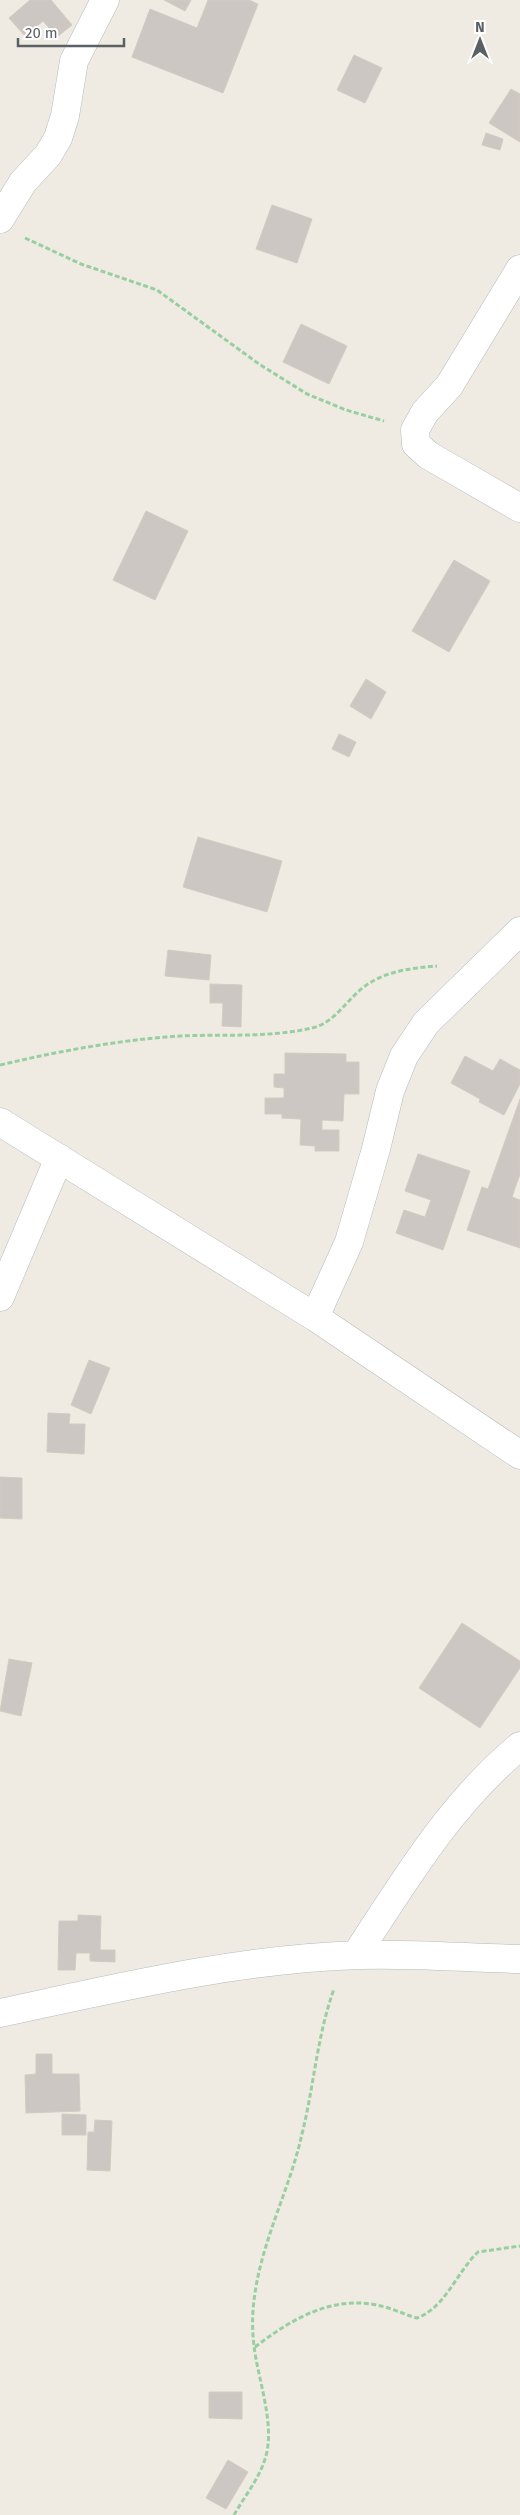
<svg xmlns="http://www.w3.org/2000/svg" width="520" height="2515" font-family="'Fira Sans',sans-serif">
<style>
.building{fill:#ccc7c2;stroke:#d4cbc0}
.lines{fill:none;stroke-linecap:round;stroke-linejoin:round}
.minor-casing{stroke:#b5babe;stroke-width:29}
.path{stroke:#98cfa0;stroke-width:3;stroke-dasharray:5 2.5;stroke-linecap:butt}
.minor{stroke:#fff;stroke-width:28}
</style>
<rect width="100%" height="100%" fill="#efebe3"/>
<path class="building" d="M 30,0 L 51,0 L 72,25 L 57,37 L 43,21 L 25,36 L 9,18 Z
M 164,0 L 191,0 L 185,11 Z
M 208,0 L 249,0 L 258,4 L 223,93 L 132,57 L 150,9 L 197,28 Z
M 354,55 L 382,68 L 365,103 L 337,90 Z
M 511,89 L 520,94 L 520,142 L 489,123 Z
M 486,133 L 503,139 L 500,150 L 482,145 Z
M 272,205 L 312,219 L 297,263 L 256,249 Z
M 301,324 L 347,346 L 329,384 L 283,362 Z
M 146,511 L 188,531 L 155,600 L 113,580 Z
M 454,560 L 490,581 L 449,652 L 412,631 Z
M 366,679 L 386,692 L 371,719 L 350,706 Z
M 339,734 L 356,742 L 349,757 L 332,749 Z
M 198,837 L 282,861 L 267,912 L 183,887 Z
M 168,950 L 211,955 L 209,980 L 165,976 Z
M 210,984 L 242,985 L 241,1027 L 222,1026 L 223,1003 L 210,1003 Z
M 285,1053 L 346,1054 L 346,1062 L 359,1062 L 359,1094 L 344,1094 L 343,1121 L 322,1120 L 322,1130 L 339,1130 L 339,1151 L 315,1151 L 315,1146 L 300,1145 L 301,1119 L 282,1118 L 282,1114 L 265,1114 L 265,1098 L 284,1098 L 284,1088 L 274,1087 L 274,1074 L 285,1074 Z
M 465,1056 L 493,1071 L 500,1059 L 520,1070 L 520,1084 L 504,1115 L 479,1102 L 480,1099 L 451,1083 Z
M 520,1099 L 520,1174 L 512,1197 L 520,1200 L 520,1248 L 467,1230 L 482,1187 L 488,1189 Z
M 418,1154 L 470,1171 L 443,1250 L 396,1233 L 404,1210 L 425,1217 L 431,1200 L 405,1191 Z
M 89,1360 L 110,1368 L 91,1414 L 71,1405 Z
M 48,1413 L 70,1414 L 69,1424 L 85,1424 L 84,1454 L 47,1452 Z
M 0,1477 L 22,1478 L 22,1519 L 0,1518 Z
M 462,1623 L 520,1661 L 520,1668 L 480,1728 L 419,1688 Z
M 9,1659 L 32,1663 L 21,1716 L 0,1711 Z
M 78,1915 L 101,1916 L 100,1950 L 115,1950 L 115,1962 L 90,1961 L 90,1953 L 76,1953 L 75,1970 L 58,1970 L 59,1921 L 78,1921 Z
M 36,2054 L 52,2054 L 52,2074 L 79,2074 L 80,2111 L 26,2113 L 25,2075 L 36,2074 Z
M 62,2114 L 86,2115 L 86,2135 L 62,2135 Z
M 95,2120 L 112,2121 L 110,2171 L 87,2170 L 88,2132 L 94,2132 Z
M 209,2392 L 242,2392 L 242,2419 L 209,2418 Z
M 228,2460 L 248,2472 L 226,2509 L 206,2498 Z"/>
<g class="lines">
<defs>
<path id="minor" d="M 0,219 L 23,182 L 48,155 L 58,138 L 65,116 L 74,61 L 105,0
M 520,269 L 449,386 L 425,412 L 415,430 L 416,444 L 428,455 L 520,508
M 0,1122 L 315,1317 L 520,1455
M 0,1297 L 59,1158
M 315,1317 L 349,1242 L 376,1149 L 390,1091 L 404,1056 L 426,1023 L 520,931
M 356,1955 C 405,1880 450,1804 520,1746
M 0,2013 C 117,1988 237,1959 358,1955 C 412,1953 466,1958 520,1959"/>
</defs>
<use href="#minor" class="minor-casing"/>
<path class="path" d="M 25,238 L 81,264 L 157,290 L 259,364 L 307,394 L 346,410 L 384,421
M 0,1065 C 60,1051 118,1040 180,1036 C 223,1034 269,1038 312,1028 C 335,1023 347,999 365,986 C 386,971 412,968 437,966
M 255,2347 C 293,2318 335,2293 385,2307 C 396,2310 406,2315 417,2318 C 446,2307 456,2273 478,2252 L 520,2246
M 234,2515 C 244,2497 259,2479 265,2459 C 276,2426 258,2380 254,2346 C 252,2329 252,2311 255,2293 C 263,2238 290,2188 302,2134 C 314,2086 317,2036 334,1989"/>
<use href="#minor" class="minor"/>
</g>
<g transform="translate(480 40)" stroke="#ffffff" stroke-width="4" paint-order="stroke">
<path d="M0-4L9 19L0 12L-9 19Z" fill="#5b6065"/>
<text y="-8" font-size="14" font-weight="bold" text-anchor="middle" fill="#5b6065">N</text>
</g>
<path d="M18 38v8h106v-8" fill="none" stroke="#5b6065" stroke-width="2.5"/>
<text x="25" y="38" font-size="15" fill="#5b6065" stroke="#ffffff" stroke-width="4" paint-order="stroke">20 m</text>
</svg>
